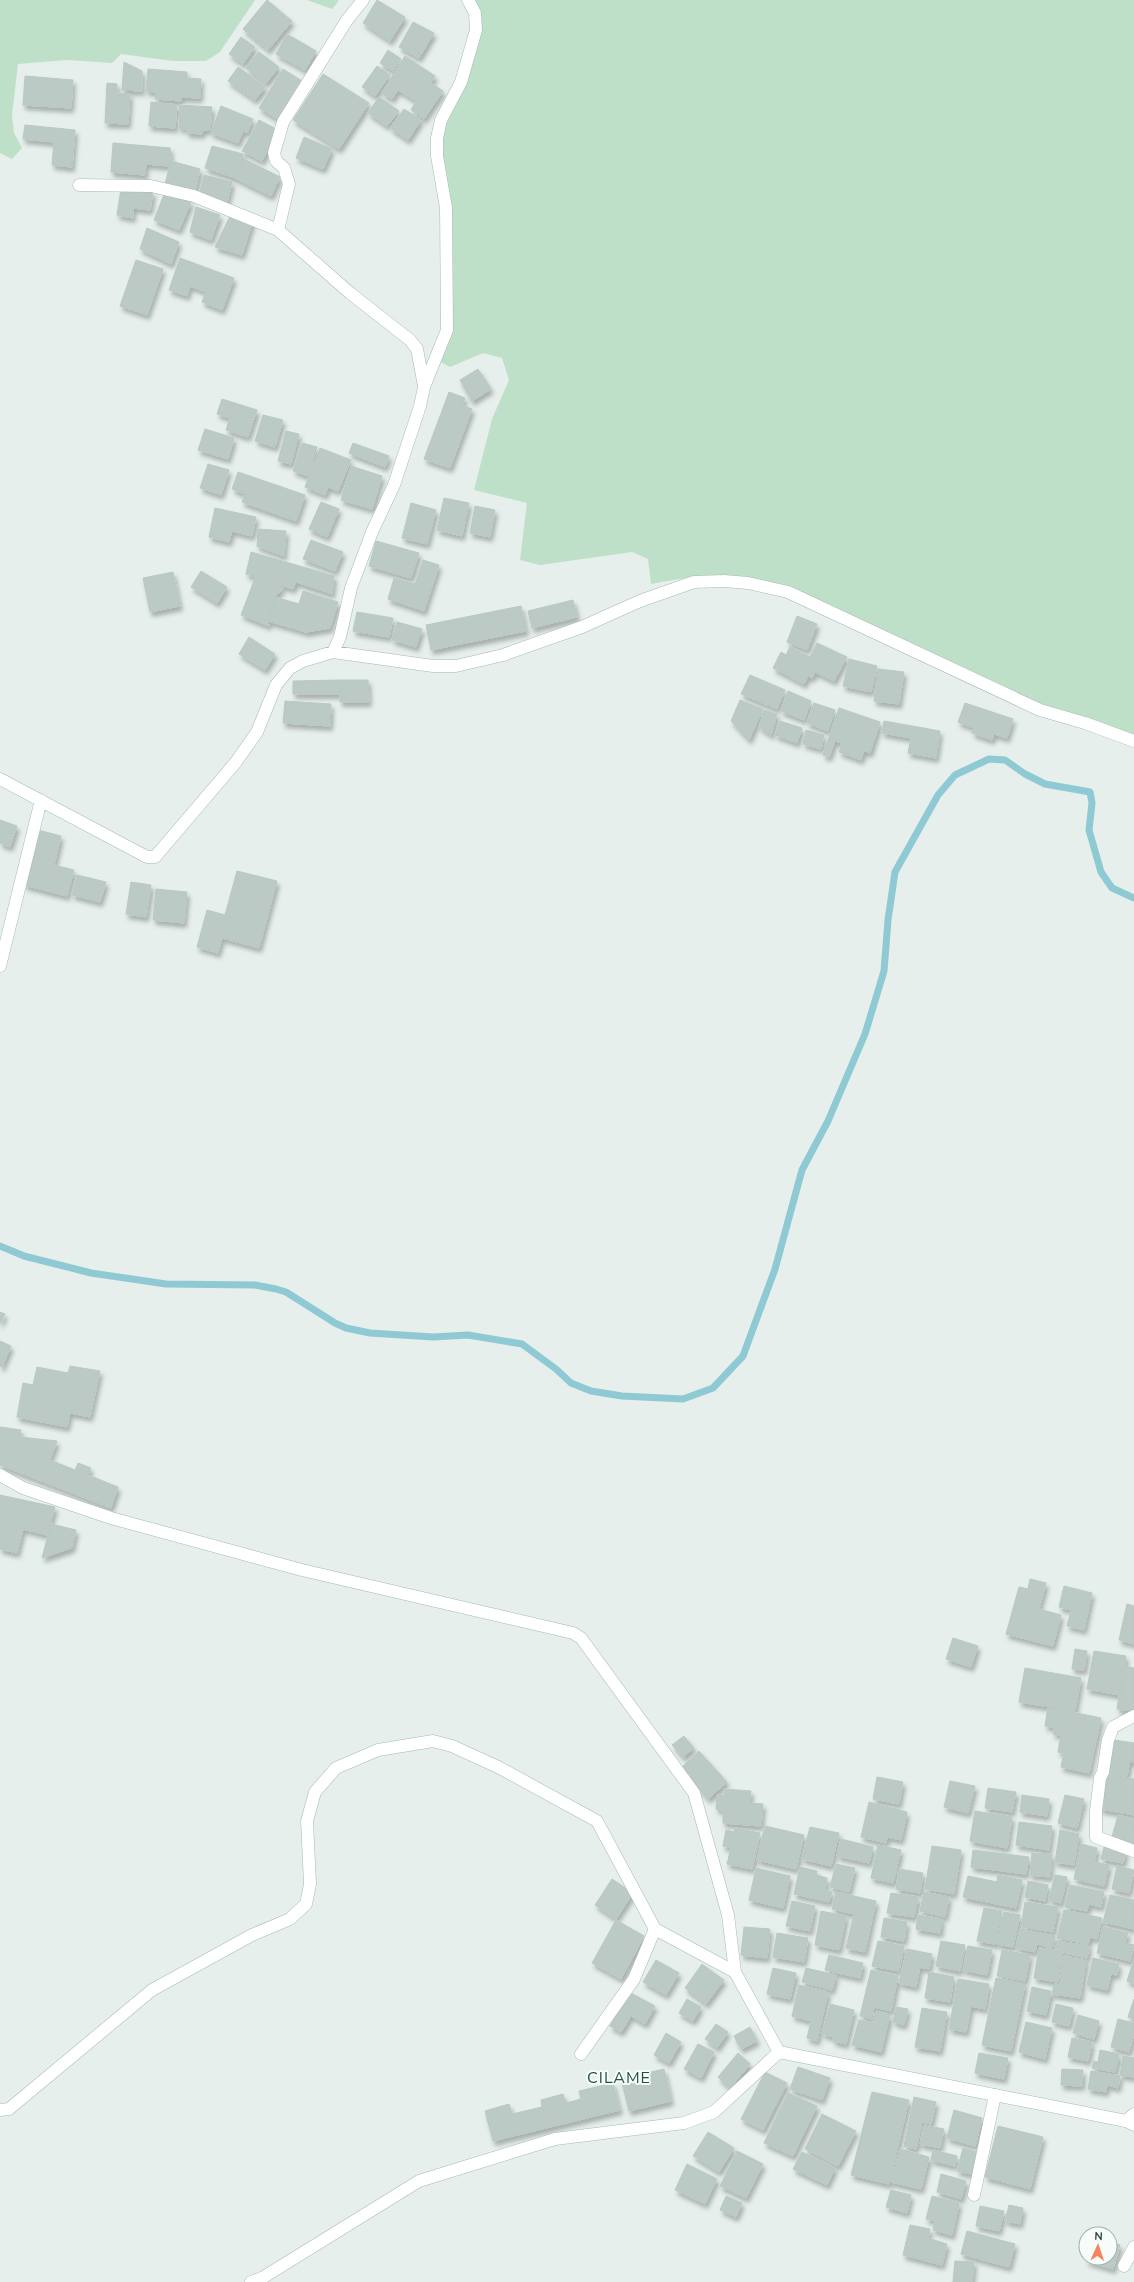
<svg xmlns="http://www.w3.org/2000/svg" width="1134" height="2282" font-family="'Nunito Sans',sans-serif">
<style>
.green{fill:#bfe0c8}
.lines{fill:none;stroke-linecap:round;stroke-linejoin:round}
.stream{stroke:#8ec9d4;stroke-width:7}
.building{fill:#bbcac4;stroke:#b8c9c2;filter:url(#shadow)}
.street-casing{stroke:#a8b8b2;stroke-width:13}
.secondary-casing{stroke:#a4bbb3;stroke-width:13}
.street{stroke:#fff;stroke-width:12}
.secondary{stroke:#fff;stroke-width:12}
.labels{text-anchor:middle;stroke-width:4;stroke-linejoin:round;paint-order:stroke}
.quarter-label{font-size:16px;letter-spacing:1px;fill:#1f5548;stroke:#f7fbf9}
</style>
<defs>
<filter id="shadow"><feDropShadow dx="2.5" dy="4.5" stdDeviation="2" flood-color="#0004"/></filter>
</defs>
<rect width="100%" height="100%" fill="#e6efeb"/>
<path class="green" d="M 0,0 L 255,0 L 220,52 L 206,61 L 173,61 L 121,54 L 112,63 L 67,60 L 18,64 L 12,115 L 14,133 L 22,148 L 12,159 L 0,153 Z
M 307,0 L 338,0 L 338,2 L 332,9 Z
M 473,0 L 1134,0 L 1134,736 L 1042,704 L 790,587 C 776,583 761,579 747,577 C 714,573 683,578 651,584 L 648,559 L 632,552 L 540,565 L 520,560 L 527,503 L 474,490 L 492,419 L 509,380 L 502,358 L 483,353 L 450,367 L 439,361 L 452,331 L 441,139 L 445,121 L 465,84 Z"/>
<g class="lines">
<path class="stream" d="M 0,1246 L 24,1256 L 91,1273 L 166,1284 L 255,1285 L 276,1289 L 286,1292 L 335,1323 L 346,1328 L 370,1333 L 433,1337 L 468,1335 L 522,1344 L 556,1369 L 571,1383 L 591,1391 L 622,1396 L 683,1399 L 713,1388 L 743,1356 L 775,1269 L 802,1170 L 828,1121 L 865,1034 L 884,971 L 888,920 L 895,872 L 938,795 L 955,775 L 989,759 L 1005,760 L 1025,774 L 1045,784 L 1090,792 L 1092,803 L 1089,830 L 1101,872 L 1112,888 L 1134,898"/>
</g>
<path class="building" d="M 267,0 L 292,21 L 268,50 L 243,29 Z
M 377,0 L 405,17 L 390,41 L 363,23 Z
M 413,22 L 434,33 L 419,58 L 399,47 Z
M 287,34 L 316,51 L 305,70 L 276,54 Z
M 241,37 L 255,47 L 243,64 L 229,54 Z
M 388,50 L 401,59 L 393,71 L 380,63 Z
M 259,52 L 279,67 L 266,83 L 246,68 Z
M 405,56 L 435,76 L 431,83 L 443,91 L 424,119 L 411,110 L 416,101 L 398,90 L 392,99 L 382,93 Z
M 124,62 L 142,71 L 142,91 L 122,90 Z
M 377,66 L 390,75 L 375,96 L 362,87 Z
M 238,67 L 265,87 L 255,100 L 228,81 Z
M 148,69 L 187,72 L 187,78 L 201,79 L 200,98 L 181,97 L 181,101 L 155,99 L 156,92 L 146,91 Z
M 283,69 L 302,81 L 279,120 L 259,108 Z
M 323,74 L 369,103 L 339,149 L 293,120 Z
M 25,76 L 73,80 L 71,108 L 23,105 Z
M 107,83 L 117,84 L 117,93 L 130,94 L 128,124 L 105,123 Z
M 379,97 L 399,111 L 387,126 L 368,113 Z
M 151,102 L 177,105 L 175,128 L 149,126 Z
M 180,105 L 212,107 L 210,130 L 203,130 L 202,134 L 187,133 L 187,129 L 179,128 Z
M 221,106 L 253,119 L 247,133 L 243,131 L 238,143 L 211,133 Z
M 404,109 L 421,120 L 408,140 L 390,128 Z
M 259,120 L 278,130 L 262,161 L 242,151 Z
M 25,125 L 75,130 L 72,167 L 52,165 L 54,142 L 23,139 Z
M 304,137 L 332,149 L 323,169 L 296,158 Z
M 113,143 L 170,148 L 171,161 L 169,166 L 146,164 L 145,175 L 111,172 Z
M 212,146 L 243,154 L 235,178 L 205,168 Z
M 244,159 L 280,177 L 271,196 L 235,178 Z
M 171,161 L 200,169 L 194,196 L 164,188 Z
M 204,175 L 232,182 L 227,203 L 199,195 Z
M 121,189 L 153,192 L 150,210 L 133,208 L 133,218 L 117,215 Z
M 165,192 L 191,202 L 179,230 L 154,220 Z
M 196,207 L 220,215 L 211,240 L 190,232 Z
M 232,212 L 253,220 L 242,255 L 215,247 Z
M 147,228 L 179,242 L 171,264 L 140,249 Z
M 180,258 L 234,278 L 222,310 L 202,302 L 206,292 L 190,286 L 187,296 L 169,290 Z
M 136,260 L 163,269 L 147,315 L 120,306 Z
M 478,369 L 491,389 L 472,401 L 460,380 Z
M 449,392 L 465,398 L 462,405 L 472,409 L 450,468 L 424,459 Z
M 222,399 L 257,410 L 248,437 L 226,430 L 230,418 L 217,414 Z
M 263,415 L 283,420 L 275,447 L 255,441 Z
M 205,429 L 234,438 L 228,459 L 198,450 Z
M 286,431 L 299,434 L 291,464 L 278,461 Z
M 302,443 L 317,447 L 308,476 L 293,471 Z
M 353,443 L 389,456 L 385,467 L 349,453 Z
M 320,448 L 351,460 L 338,491 L 328,487 L 325,495 L 305,487 Z
M 208,464 L 229,470 L 221,495 L 200,488 Z
M 351,466 L 382,476 L 372,509 L 341,500 Z
M 238,472 L 305,495 L 296,521 L 242,502 L 245,494 L 232,489 Z
M 444,498 L 469,503 L 462,536 L 437,530 Z
M 321,502 L 339,509 L 327,537 L 309,529 Z
M 411,503 L 436,510 L 427,544 L 402,538 Z
M 475,506 L 495,510 L 490,537 L 470,533 Z
M 215,508 L 256,517 L 252,536 L 232,531 L 229,542 L 209,537 Z
M 258,529 L 286,531 L 284,556 L 257,546 Z
M 311,540 L 343,552 L 335,571 L 303,559 Z
M 376,541 L 419,553 L 411,578 L 369,566 Z
M 251,552 L 334,576 L 332,594 L 296,582 L 293,589 L 246,574 Z
M 423,560 L 439,565 L 424,611 L 388,599 L 394,578 L 415,584 Z
M 201,571 L 227,587 L 217,603 L 191,587 Z
M 173,572 L 180,606 L 150,612 L 143,578 Z
M 255,578 L 283,588 L 275,597 L 268,621 L 269,626 L 241,615 Z
M 303,591 L 338,602 L 330,628 L 306,632 L 268,621 L 275,597 L 299,604 Z
M 573,600 L 577,617 L 532,628 L 528,611 Z
M 521,606 L 526,631 L 431,650 L 426,625 Z
M 357,612 L 393,618 L 389,637 L 353,631 Z
M 797,616 L 817,624 L 807,650 L 787,642 Z
M 397,622 L 422,629 L 416,647 L 392,640 Z
M 249,637 L 275,654 L 265,670 L 239,654 Z
M 817,643 L 847,657 L 834,681 L 815,672 L 812,678 L 808,676 L 804,684 L 773,668 L 781,652 L 786,655 L 790,647 L 810,657 Z
M 849,659 L 877,666 L 871,692 L 843,686 Z
M 878,669 L 904,672 L 899,704 L 874,701 Z
M 750,675 L 785,690 L 777,709 L 741,694 Z
M 340,680 L 368,680 L 369,702 L 340,702 Z
M 340,680 L 340,694 L 293,694 L 293,681 Z
M 788,691 L 811,701 L 804,720 L 781,711 Z
M 740,700 L 763,709 L 749,740 L 731,721 Z
M 285,701 L 331,704 L 330,726 L 283,723 Z
M 814,703 L 835,710 L 828,731 L 807,723 Z
M 965,703 L 1013,719 L 1007,738 L 994,734 L 992,740 L 972,733 L 974,728 L 958,722 Z
M 839,708 L 880,722 L 870,753 L 864,751 L 861,760 L 839,752 L 842,743 L 835,741 L 829,757 L 823,755 Z
M 764,710 L 777,714 L 771,735 L 759,727 Z
M 780,721 L 802,728 L 797,743 L 775,735 Z
M 884,721 L 940,731 L 936,758 L 908,753 L 911,738 L 882,733 Z
M 806,730 L 824,735 L 821,749 L 803,744 Z
M 0,820 L 17,826 L 10,847 L 0,843 Z
M 38,830 L 61,836 L 54,865 L 74,870 L 67,896 L 24,885 Z
M 237,871 L 277,881 L 259,948 L 222,938 L 218,953 L 197,947 L 207,910 L 225,915 Z
M 77,875 L 106,882 L 100,902 L 72,895 Z
M 131,882 L 151,885 L 146,917 L 126,914 Z
M 156,889 L 187,892 L 184,923 L 153,920 Z
M 0,1312 L 5,1314 L 0,1324 Z
M 0,1341 L 11,1346 L 2,1367 L 0,1366 Z
M 70,1366 L 100,1371 L 90,1417 L 70,1413 L 67,1427 L 17,1417 L 23,1383 L 33,1385 L 37,1367 L 68,1373 Z
M 0,1427 L 21,1430 L 20,1437 L 57,1441 L 50,1460 L 75,1470 L 78,1463 L 91,1468 L 88,1475 L 118,1487 L 111,1508 L 0,1465 Z
M 0,1495 L 55,1507 L 47,1535 L 23,1529 L 17,1553 L 0,1549 Z
M 51,1524 L 76,1530 L 72,1548 L 42,1558 Z
M 1030,1579 L 1046,1583 L 1039,1609 L 1061,1615 L 1053,1646 L 1006,1634 L 1019,1587 L 1028,1589 Z
M 1064,1586 L 1092,1593 L 1084,1630 L 1067,1626 L 1071,1610 L 1059,1607 Z
M 1127,1604 L 1134,1606 L 1134,1644 L 1119,1640 Z
M 953,1638 L 978,1646 L 971,1667 L 946,1659 Z
M 1075,1649 L 1087,1651 L 1084,1670 L 1072,1669 Z
M 1094,1651 L 1126,1656 L 1120,1695 L 1087,1689 Z
M 1124,1666 L 1134,1668 L 1134,1711 L 1117,1709 Z
M 1025,1668 L 1081,1678 L 1075,1711 L 1019,1702 Z
M 1048,1707 L 1101,1718 L 1089,1773 L 1061,1767 L 1064,1753 L 1058,1752 L 1061,1735 L 1053,1734 L 1054,1727 L 1045,1726 Z
M 684,1736 L 694,1748 L 683,1757 L 672,1745 Z
M 1114,1740 L 1134,1743 L 1134,1762 L 1130,1761 L 1127,1776 L 1109,1773 Z
M 699,1751 L 727,1782 L 708,1799 L 681,1768 Z
M 1106,1774 L 1134,1779 L 1134,1815 L 1100,1809 Z
M 877,1777 L 903,1782 L 899,1804 L 873,1799 Z
M 950,1781 L 975,1786 L 968,1813 L 944,1807 Z
M 988,1788 L 1016,1792 L 1012,1812 L 985,1808 Z
M 724,1789 L 751,1791 L 750,1803 L 763,1804 L 761,1826 L 723,1823 L 723,1810 L 716,1809 L 717,1795 L 724,1796 Z
M 1022,1795 L 1049,1799 L 1047,1816 L 1020,1812 Z
M 1065,1795 L 1084,1799 L 1077,1828 L 1058,1823 Z
M 869,1802 L 907,1812 L 901,1840 L 887,1837 L 886,1843 L 861,1837 Z
M 975,1811 L 1012,1817 L 1007,1848 L 970,1841 Z
M 1118,1815 L 1134,1819 L 1133,1843 L 1112,1837 Z
M 1019,1822 L 1052,1826 L 1049,1850 L 1016,1845 Z
M 765,1826 L 804,1835 L 796,1869 L 757,1860 Z
M 810,1827 L 839,1833 L 831,1866 L 802,1859 Z
M 735,1828 L 760,1833 L 752,1869 L 727,1864 L 731,1848 L 723,1846 L 726,1830 L 734,1832 Z
M 1060,1830 L 1079,1834 L 1074,1865 L 1055,1862 Z
M 841,1839 L 873,1847 L 869,1863 L 837,1856 Z
M 1081,1844 L 1097,1848 L 1094,1862 L 1109,1865 L 1104,1886 L 1074,1879 Z
M 878,1845 L 901,1850 L 893,1883 L 871,1878 Z
M 932,1846 L 961,1850 L 954,1894 L 925,1889 Z
M 1104,1847 L 1126,1851 L 1123,1863 L 1101,1859 Z
M 973,1850 L 1029,1857 L 1026,1874 L 971,1867 Z
M 1032,1853 L 1052,1854 L 1050,1877 L 1030,1875 Z
M 836,1864 L 855,1868 L 849,1892 L 830,1887 Z
M 1117,1866 L 1134,1870 L 1129,1893 L 1112,1889 Z
M 800,1867 L 817,1871 L 816,1875 L 827,1878 L 825,1890 L 832,1892 L 829,1902 L 794,1894 Z
M 756,1868 L 790,1876 L 783,1908 L 749,1900 Z
M 899,1869 L 923,1873 L 920,1893 L 896,1889 Z
M 998,1875 L 1022,1880 L 1016,1908 L 963,1897 L 968,1876 L 997,1882 Z
M 1055,1875 L 1067,1877 L 1061,1903 L 1049,1900 Z
M 612,1879 L 633,1893 L 616,1919 L 595,1905 Z
M 1028,1881 L 1048,1885 L 1045,1901 L 1025,1897 Z
M 1070,1885 L 1104,1892 L 1101,1907 L 1089,1904 L 1087,1911 L 1065,1907 Z
M 836,1892 L 876,1901 L 865,1952 L 846,1948 L 854,1914 L 832,1909 Z
M 924,1892 L 949,1897 L 945,1917 L 920,1911 Z
M 891,1893 L 918,1897 L 914,1917 L 887,1913 Z
M 1110,1895 L 1134,1900 L 1134,1929 L 1103,1922 Z
M 792,1901 L 815,1906 L 810,1931 L 786,1926 Z
M 1025,1902 L 1058,1907 L 1053,1932 L 1021,1927 Z
M 984,1908 L 1002,1911 L 995,1944 L 977,1941 Z
M 1064,1910 L 1102,1918 L 1097,1939 L 1090,1937 L 1088,1944 L 1057,1938 Z
M 821,1911 L 846,1916 L 839,1950 L 815,1945 Z
M 1004,1912 L 1020,1915 L 1013,1947 L 997,1944 Z
M 918,1915 L 942,1919 L 940,1933 L 916,1929 Z
M 884,1918 L 907,1922 L 904,1941 L 881,1937 Z
M 616,1920 L 644,1936 L 621,1979 L 592,1963 Z
M 744,1927 L 770,1929 L 767,1958 L 741,1955 Z
M 1103,1927 L 1128,1933 L 1125,1943 L 1134,1945 L 1130,1961 L 1097,1953 Z
M 1020,1929 L 1055,1936 L 1052,1948 L 1037,1944 L 1035,1952 L 1016,1948 Z
M 777,1933 L 808,1938 L 804,1962 L 773,1957 Z
M 878,1941 L 904,1946 L 899,1971 L 872,1966 Z
M 941,1941 L 965,1945 L 960,1971 L 936,1966 Z
M 1056,1941 L 1089,1946 L 1087,1958 L 1065,1953 L 1065,1950 L 1055,1948 Z
M 968,1946 L 992,1950 L 987,1975 L 963,1970 Z
M 1039,1948 L 1063,1951 L 1058,1982 L 1034,1978 Z
M 907,1949 L 932,1954 L 929,1969 L 920,1967 L 916,1987 L 899,1983 Z
M 1002,1950 L 1030,1955 L 1025,1981 L 997,1976 Z
M 829,1955 L 863,1963 L 860,1978 L 825,1970 Z
M 1064,1956 L 1086,1960 L 1080,1998 L 1052,1994 L 1054,1984 L 1060,1985 Z
M 1093,1958 L 1119,1964 L 1117,1975 L 1111,1974 L 1107,1990 L 1087,1985 Z
M 1134,1959 L 1134,1984 L 1127,1981 Z
M 656,1960 L 679,1973 L 666,1995 L 643,1982 Z
M 702,1964 L 724,1980 L 706,2004 L 685,1988 Z
M 773,1968 L 796,1973 L 790,1999 L 767,1994 Z
M 806,1968 L 836,1975 L 832,1990 L 802,1982 Z
M 871,1970 L 898,1976 L 891,2011 L 874,2007 L 872,2019 L 860,2016 Z
M 929,1972 L 954,1977 L 950,2002 L 925,1998 Z
M 996,1978 L 1025,1984 L 1011,2051 L 982,2045 Z
M 958,1979 L 989,1984 L 985,2009 L 971,2006 L 966,2032 L 949,2029 Z
M 799,1985 L 828,1992 L 817,2041 L 807,2038 L 811,2021 L 792,2016 Z
M 1032,1987 L 1051,1991 L 1046,2015 L 1027,2011 Z
M 629,1992 L 655,2006 L 645,2024 L 631,2016 L 621,2032 L 610,2026 Z
M 687,1999 L 701,2007 L 693,2021 L 679,2013 Z
M 1134,1999 L 1134,2019 L 1128,2017 Z
M 830,2004 L 854,2010 L 846,2044 L 833,2041 L 834,2037 L 822,2034 Z
M 1056,2004 L 1073,2008 L 1069,2026 L 1052,2022 Z
M 896,2007 L 908,2009 L 904,2025 L 893,2022 Z
M 922,2008 L 947,2012 L 940,2051 L 915,2047 Z
M 876,2011 L 890,2015 L 881,2052 L 852,2045 L 859,2020 L 873,2023 Z
M 1078,2015 L 1099,2021 L 1094,2039 L 1073,2033 Z
M 1118,2019 L 1134,2023 L 1134,2033 L 1129,2052 L 1111,2047 Z
M 1026,2022 L 1052,2028 L 1045,2059 L 1019,2052 Z
M 716,2024 L 728,2032 L 717,2048 L 705,2039 Z
M 750,2027 L 757,2041 L 741,2049 L 734,2036 Z
M 666,2033 L 681,2042 L 669,2063 L 654,2055 Z
M 1072,2038 L 1092,2042 L 1088,2061 L 1068,2057 Z
M 698,2044 L 714,2052 L 701,2078 L 684,2069 Z
M 1100,2050 L 1119,2054 L 1115,2072 L 1092,2068 L 1094,2061 L 1098,2062 Z
M 738,2053 L 750,2064 L 730,2088 L 718,2077 Z
M 979,2053 L 1008,2058 L 1004,2079 L 975,2073 Z
M 1123,2056 L 1134,2058 L 1134,2077 L 1120,2075 Z
M 798,2067 L 830,2078 L 822,2100 L 790,2089 Z
M 664,2069 L 671,2101 L 629,2111 L 621,2079 Z
M 1062,2069 L 1083,2070 L 1082,2086 L 1061,2085 Z
M 1091,2071 L 1120,2076 L 1118,2088 L 1107,2085 L 1106,2092 L 1088,2089 Z
M 765,2072 L 787,2083 L 763,2130 L 741,2119 Z
M 613,2083 L 620,2110 L 493,2141 L 485,2111 L 509,2104 L 512,2114 L 542,2107 L 541,2100 L 563,2094 L 566,2103 L 581,2099 L 579,2091 Z
M 872,2092 L 909,2100 L 889,2184 L 851,2175 Z
M 788,2093 L 817,2106 L 793,2156 L 764,2143 Z
M 914,2097 L 936,2102 L 931,2124 L 922,2122 L 916,2149 L 904,2146 Z
M 954,2110 L 982,2118 L 975,2146 L 947,2138 Z
M 822,2114 L 856,2131 L 838,2166 L 805,2149 Z
M 924,2125 L 944,2129 L 940,2148 L 920,2144 Z
M 998,2126 L 1043,2137 L 1030,2189 L 985,2177 Z
M 708,2132 L 734,2148 L 719,2172 L 693,2156 Z
M 963,2148 L 977,2152 L 971,2174 L 957,2171 Z
M 900,2149 L 929,2157 L 921,2189 L 891,2182 Z
M 933,2150 L 957,2156 L 955,2166 L 931,2160 Z
M 737,2151 L 763,2164 L 746,2198 L 720,2186 Z
M 802,2152 L 835,2168 L 827,2185 L 793,2169 Z
M 687,2164 L 717,2179 L 705,2204 L 675,2190 Z
M 941,2174 L 966,2181 L 961,2199 L 937,2192 Z
M 891,2190 L 911,2195 L 907,2213 L 886,2207 Z
M 726,2196 L 742,2203 L 736,2217 L 720,2210 Z
M 932,2196 L 959,2203 L 952,2235 L 933,2230 L 935,2221 L 926,2219 Z
M 1009,2205 L 1023,2208 L 1020,2224 L 1005,2221 Z
M 980,2206 L 1004,2211 L 999,2231 L 976,2226 Z
M 910,2225 L 930,2229 L 928,2238 L 947,2244 L 942,2265 L 903,2255 Z
M 967,2231 L 1015,2244 L 1009,2267 L 961,2254 Z
M 1110,2242 L 1120,2245 L 1113,2269 L 1086,2261 L 1087,2258 L 1110,2258 Z
M 955,2261 L 974,2262 L 972,2282 L 953,2282 Z"/>
<g class="lines">
<defs>
<path id="street" d="M 79,185 L 151,186 L 194,196 L 278,230 L 350,293 L 410,340 L 417,349 L 424,386
M 278,230 L 289,184 L 284,168 L 276,161 L 274,153 L 283,122 L 347,20 L 363,0
M 333,652 L 340,637 L 351,588 L 372,532 L 394,485 L 420,406 L 424,387 L 447,330 L 446,208 L 437,156 L 437,138 L 441,120 L 461,82 L 476,30 L 475,13 L 468,0
M 0,779 L 147,857 L 155,857 L 236,762 L 257,732 L 276,685 L 290,668 L 303,661 L 333,652 L 433,666 L 456,666 L 503,655 L 582,627 L 640,601 L 694,582 L 724,581 L 748,583 L 788,592 L 1040,710 L 1085,723 L 1134,741
M 0,966 L 41,800
M 0,1475 L 23,1488 L 111,1518 L 302,1570 L 573,1633 L 581,1638 L 694,1793 L 728,1915 L 735,1972
M 1134,1716 L 1113,1727 L 1108,1740 L 1103,1772 L 1100,1778 L 1096,1811 L 1096,1837 L 1134,1851
M 581,2054 L 634,1979 L 655,1929
M 1126,2121 L 1134,2114
M 974,2195 L 995,2095
M 1124,2266 L 1134,2247
M 251,2282 L 262,2278 L 419,2181 L 555,2139 L 684,2123 L 714,2112 L 779,2052"/>
<path id="secondary" d="M 0,2110 L 9,2109 L 152,1990 L 252,1935 L 290,1919 L 306,1904 L 310,1884 L 307,1821 L 315,1792 L 336,1768 L 378,1750 L 433,1741 L 452,1746 L 498,1767 L 597,1821 L 655,1929 L 735,1972 L 779,2052 L 1126,2121 L 1134,2125"/>
</defs>
<use href="#street" class="street-casing"/>
<use href="#secondary" class="secondary-casing"/>
<use href="#street" class="street"/>
<use href="#secondary" class="secondary"/>
</g>
<g class="labels">
<g class="quarter-label">
<text x="619" y="2083">CILAME</text>
</g>
</g>
<g transform="translate(1098 2246) rotate(3)"><circle r="19" fill="#f7fbf9" stroke="#a3b1ad"/>
<path d="M0-3L7 15L0 10L-7 15Z" fill="#f4845f"/>
<text y="-6" font-size="11" font-weight="bold" text-anchor="middle" fill="#24423a">N</text>
</g>
</svg>
